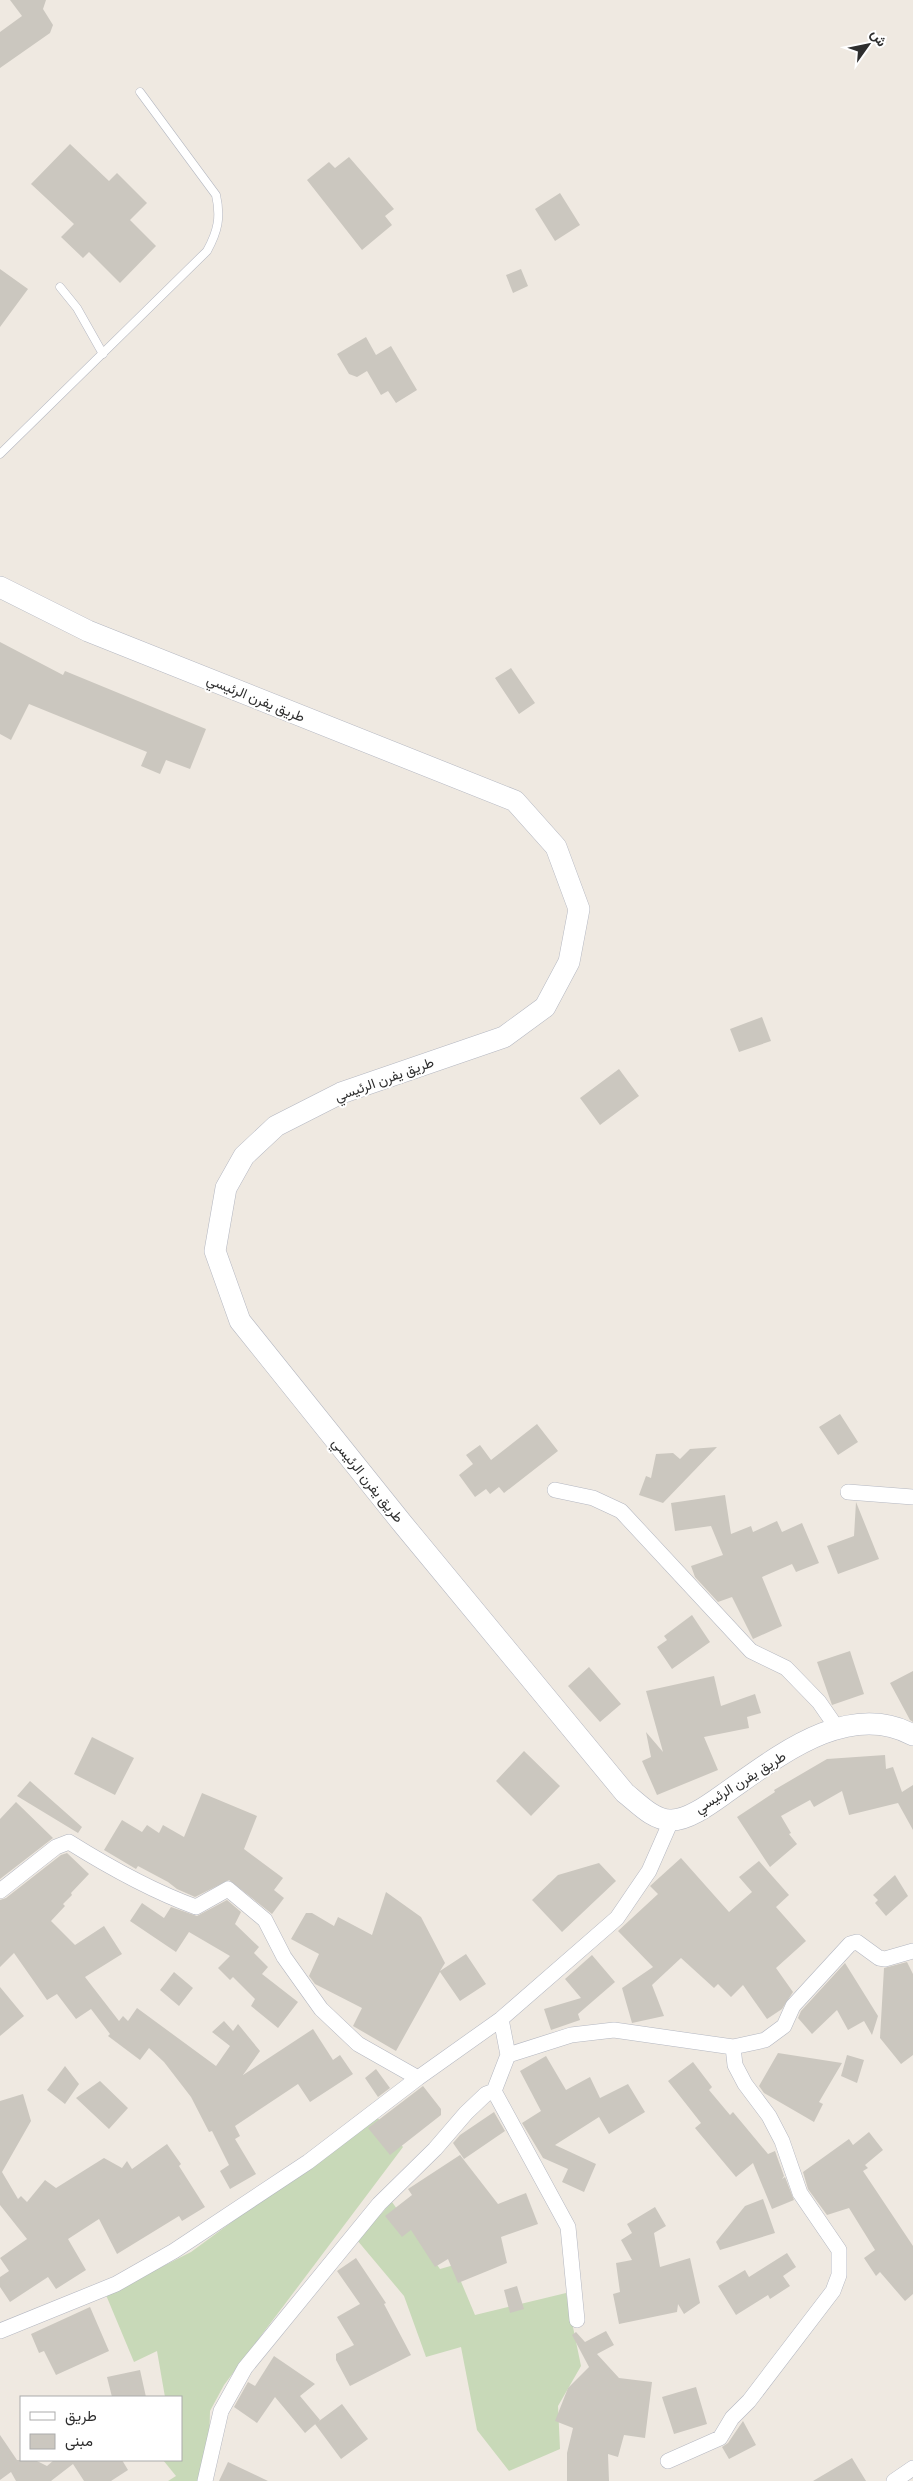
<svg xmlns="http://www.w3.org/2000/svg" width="913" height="2481" font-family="'Public Sans',Vazirmatn,sans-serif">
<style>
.cemetery{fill:#c8d9b8}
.building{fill:#cbc7bf}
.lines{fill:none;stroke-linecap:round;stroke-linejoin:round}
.lane-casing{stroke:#b4b7c1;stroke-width:9}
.street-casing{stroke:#b4b7c1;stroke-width:16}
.secondary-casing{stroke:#b4b7c1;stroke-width:22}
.lane{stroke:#fff;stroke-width:8}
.street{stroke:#fff;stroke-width:15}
.secondary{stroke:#fff;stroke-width:21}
.labels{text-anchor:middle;stroke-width:4;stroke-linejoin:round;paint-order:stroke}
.street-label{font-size:14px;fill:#2e2e2e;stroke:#fff}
</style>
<rect width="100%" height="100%" fill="#efe9e1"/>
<path class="cemetery" d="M 376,2116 L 403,2147 L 224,2385 L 210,2411 L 208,2481 L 168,2481 L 176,2476 L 163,2460 L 181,2460 L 181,2397 L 165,2397 L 157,2351 L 134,2362 L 106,2295 L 191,2252 Z
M 392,2202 L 440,2269 L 454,2265 L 475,2315 L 566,2293 L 581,2366 L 558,2406 L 560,2449 L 509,2471 L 477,2430 L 461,2347 L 426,2357 L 404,2296 L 357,2240 Z"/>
<path class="building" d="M 10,0 L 46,0 L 43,9 L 53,25 L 50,33 L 0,68 L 0,32 L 22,16 Z
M 70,144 L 109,181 L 117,173 L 147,203 L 130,220 L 156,246 L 120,283 L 89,252 L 83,258 L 61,237 L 74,224 L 31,184 Z
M 349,157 L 394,209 L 385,216 L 392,225 L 362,250 L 307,180 L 329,162 L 335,168 Z
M 560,193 L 580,225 L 555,241 L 535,209 Z
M 0,269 L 28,289 L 0,327 Z
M 521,269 L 528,286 L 513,293 L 506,275 Z
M 366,337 L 376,355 L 391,346 L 417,390 L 396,403 L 388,391 L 381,395 L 367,371 L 357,377 L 349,374 L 337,354 Z
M 0,642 L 63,675 L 65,671 L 206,729 L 190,769 L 166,760 L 160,774 L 141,766 L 147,752 L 29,704 L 11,740 L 0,734 Z
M 511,668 L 535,703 L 519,714 L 495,678 Z
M 762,1017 L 771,1041 L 739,1052 L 730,1029 Z
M 619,1069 L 639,1096 L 600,1125 L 580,1098 Z
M 840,1414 L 858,1442 L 838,1455 L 819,1427 Z
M 537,1424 L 558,1451 L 504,1493 L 499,1487 L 490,1494 L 486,1489 L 475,1497 L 459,1475 L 473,1464 L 466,1455 L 480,1445 L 491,1460 Z
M 717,1447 L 663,1503 L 639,1495 L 646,1476 L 651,1478 L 656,1454 L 673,1453 L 680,1459 L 690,1449 Z
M 725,1495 L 731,1534 L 751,1526 L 753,1532 L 777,1521 L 782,1532 L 802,1523 L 819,1563 L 796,1572 L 792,1564 L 762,1577 L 782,1626 L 753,1639 L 732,1597 L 718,1602 L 695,1577 L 691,1566 L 723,1555 L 711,1526 L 675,1531 L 671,1503 Z
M 856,1502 L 879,1559 L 838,1574 L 827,1546 L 854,1536 Z
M 692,1615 L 710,1642 L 672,1669 L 657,1647 L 667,1640 L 664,1636 Z
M 850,1651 L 864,1694 L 832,1705 L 817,1662 Z
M 589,1667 L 621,1704 L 600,1722 L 568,1686 Z
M 913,1671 L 913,1722 L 910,1720 L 890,1683 Z
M 714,1676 L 721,1706 L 755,1694 L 761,1713 L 747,1717 L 749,1728 L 704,1737 L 718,1770 L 657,1795 L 642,1761 L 651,1757 L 646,1732 L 663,1752 L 646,1691 Z
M 92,1737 L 134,1758 L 115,1795 L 74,1774 Z
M 524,1751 L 560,1786 L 531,1816 L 496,1781 Z
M 885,1755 L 886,1769 L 893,1767 L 902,1792 L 913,1785 L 913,1830 L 898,1803 L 849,1815 L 842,1791 L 814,1807 L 810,1800 L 781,1816 L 791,1833 L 789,1834 L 797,1844 L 770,1867 L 737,1817 L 775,1792 L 774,1790 L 827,1759 Z
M 30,1781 L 82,1827 L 78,1833 L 17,1796 Z
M 202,1793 L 257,1816 L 244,1849 L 283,1878 L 274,1890 L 284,1898 L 272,1914 L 229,1880 L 195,1897 L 177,1889 L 168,1882 L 138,1866 L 136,1869 L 104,1850 L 122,1820 L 142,1832 L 147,1825 L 159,1833 L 163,1825 L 184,1837 Z
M 16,1802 L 53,1838 L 0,1879 L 0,1819 Z
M 67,1853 L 89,1874 L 71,1893 L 72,1895 L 63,1904 L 65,1906 L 51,1921 L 75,1945 L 104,1926 L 122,1954 L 85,1977 L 119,2021 L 123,2016 L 128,2021 L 137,2008 L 216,2066 L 230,2046 L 212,2032 L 224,2021 L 233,2031 L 238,2024 L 260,2051 L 243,2075 L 313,2029 L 333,2060 L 340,2055 L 353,2074 L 310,2102 L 298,2084 L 235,2126 L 240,2136 L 235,2139 L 256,2174 L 230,2189 L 220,2171 L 229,2165 L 212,2131 L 209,2132 L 191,2097 L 164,2062 L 149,2048 L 140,2060 L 108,2036 L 110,2034 L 91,2009 L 76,2019 L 57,1994 L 47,2000 L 14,1953 L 0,1967 L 0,1900 L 6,1898 L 61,1855 Z
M 681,1858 L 729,1912 L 752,1892 L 739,1877 L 759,1861 L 789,1895 L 776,1907 L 806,1941 L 776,1968 L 793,1992 L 782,2009 L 767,2019 L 743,1985 L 731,1997 L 718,1984 L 714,1988 L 681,1958 L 652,1985 L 664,2016 L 632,2023 L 622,1988 L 653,1967 L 618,1931 L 658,1894 L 650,1886 Z
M 599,1863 L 616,1881 L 562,1932 L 532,1900 L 558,1875 Z
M 895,1875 L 908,1896 L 886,1916 L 875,1903 L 878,1900 L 873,1895 Z
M 386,1892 L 421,1917 L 445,1963 L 440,1971 L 466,1954 L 486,1984 L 460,2001 L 440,1972 L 396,2051 L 353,2026 L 362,2008 L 315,1984 L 309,1976 L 319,1954 L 291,1939 L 306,1913 L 312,1913 L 334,1926 L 338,1917 L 372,1935 Z
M 227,1900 L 241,1912 L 235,1924 L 259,1947 L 254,1953 L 268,1967 L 262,1974 L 298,2002 L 278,2028 L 251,2006 L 255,1999 L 233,1977 L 230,1980 L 218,1968 L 230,1956 L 189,1932 L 176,1952 L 130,1921 L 142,1903 L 164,1918 L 171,1907 L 197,1916 Z
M 592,1955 L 615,1982 L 578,2014 L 580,2020 L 551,2030 L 544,2009 L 581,1998 L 565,1979 Z
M 907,1962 L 913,1974 L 913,2055 L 901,2064 L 880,2038 L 884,1968 Z
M 845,1963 L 878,2016 L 872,2035 L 864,2021 L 848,2030 L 837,2010 L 812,2034 L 798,2018 L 801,2011 Z
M 174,1972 L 193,1988 L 179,2006 L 160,1990 Z
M 0,1987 L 24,2016 L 0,2036 Z
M 778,2053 L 842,2063 L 819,2102 L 823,2104 L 814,2122 L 764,2093 L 759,2086 Z
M 847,2055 L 864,2060 L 857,2083 L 841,2076 Z
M 546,2056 L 566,2090 L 590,2077 L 600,2098 L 628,2084 L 645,2112 L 609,2134 L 599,2117 L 555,2145 L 596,2164 L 584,2192 L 562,2182 L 568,2169 L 543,2158 L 522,2123 L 541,2111 L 520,2071 Z
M 693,2062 L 712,2087 L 709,2090 L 730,2115 L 733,2112 L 768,2154 L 775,2151 L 784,2176 L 782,2179 L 785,2177 L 794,2200 L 772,2209 L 753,2163 L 736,2177 L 695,2128 L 701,2123 L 668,2081 Z
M 65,2066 L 79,2084 L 65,2104 L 47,2090 Z
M 376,2069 L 390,2088 L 378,2097 L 365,2078 Z
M 100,2081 L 128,2108 L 109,2129 L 76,2098 Z
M 423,2086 L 441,2109 L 441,2115 L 390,2155 L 368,2128 Z
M 23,2094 L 31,2121 L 2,2172 L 18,2199 L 21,2196 L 27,2202 L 45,2180 L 56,2188 L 104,2158 L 122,2168 L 127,2161 L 132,2169 L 167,2144 L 181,2164 L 179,2166 L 205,2207 L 182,2221 L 179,2216 L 117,2254 L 99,2219 L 68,2239 L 86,2270 L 56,2289 L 48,2277 L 10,2302 L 0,2287 L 0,2277 L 9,2271 L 0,2258 L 27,2239 L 0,2205 L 0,2101 Z
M 494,2112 L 505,2131 L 464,2159 L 453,2143 L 460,2135 Z
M 869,2132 L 883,2150 L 865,2165 L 868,2168 L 863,2171 L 913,2246 L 913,2294 L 905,2301 L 880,2272 L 876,2276 L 864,2258 L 875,2250 L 849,2208 L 827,2215 L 808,2189 L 803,2172 L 849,2139 L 853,2145 Z
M 460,2155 L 498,2204 L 526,2193 L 538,2224 L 501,2237 L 507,2263 L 458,2283 L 448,2259 L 435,2267 L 411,2230 L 402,2237 L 385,2216 L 412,2195 L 408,2189 Z
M 763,2199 L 775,2233 L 720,2250 L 716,2242 L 745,2206 Z
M 655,2207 L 666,2226 L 654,2233 L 660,2267 L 690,2258 L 700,2303 L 684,2314 L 678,2304 L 677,2312 L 619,2324 L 613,2294 L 620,2292 L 616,2263 L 632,2260 L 621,2240 L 632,2233 L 627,2224 Z
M 787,2253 L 796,2267 L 783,2276 L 790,2286 L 770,2299 L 768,2295 L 736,2315 L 718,2286 L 745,2270 L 749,2277 Z
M 356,2258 L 386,2303 L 384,2304 L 411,2355 L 350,2386 L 336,2360 L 336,2354 L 354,2345 L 337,2317 L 360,2304 L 337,2271 Z
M 517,2286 L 524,2309 L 510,2313 L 504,2290 Z
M 90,2307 L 109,2351 L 56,2375 L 44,2351 L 39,2353 L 31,2334 Z
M 606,2331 L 614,2345 L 597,2354 L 619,2378 L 652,2382 L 645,2438 L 624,2435 L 618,2457 L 608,2454 L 609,2481 L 567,2481 L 567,2453 L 573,2428 L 555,2421 L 568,2388 L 589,2367 L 572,2335 L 576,2332 L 585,2342 Z
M 274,2356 L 315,2384 L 300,2396 L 320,2420 L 305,2433 L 275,2397 L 257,2423 L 234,2407 L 248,2382 L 255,2386 Z
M 140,2370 L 146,2397 L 112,2397 L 107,2377 Z
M 696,2387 L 707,2424 L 674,2434 L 662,2397 Z
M 342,2404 L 368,2439 L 341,2459 L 315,2424 Z
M 743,2421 L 756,2445 L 729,2459 L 722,2447 L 728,2443 Z
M 0,2435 L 17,2460 L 35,2460 L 47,2466 L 54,2460 L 122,2460 L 128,2470 L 111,2481 L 84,2481 L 73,2464 L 51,2481 L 16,2481 L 11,2472 L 0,2480 Z
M 852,2458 L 866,2481 L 813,2481 Z
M 228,2462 L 268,2481 L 219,2481 Z"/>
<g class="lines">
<defs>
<path id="lane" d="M 60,287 L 77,308 L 103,354
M 0,454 L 207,251 C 218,231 221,217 216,195 L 140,92"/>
<path id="street" d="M 555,1490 L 593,1498 L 621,1511 L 751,1651 L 786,1668 L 819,1702 L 837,1728
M 848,1492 L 913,1497
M 0,1891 L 56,1847 L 69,1842 C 109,1867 152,1891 196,1907 L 228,1889 L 265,1920 L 284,1957 L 321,2009 L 358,2044 L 418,2078
M 501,2019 L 508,2055 L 494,2091 L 568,2227 L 577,2320
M 733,2047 L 765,2040 L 784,2026 L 793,2006 L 850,1944 L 857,1942 L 879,1958 L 885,1959 L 913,1951
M 508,2055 L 571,2035 L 614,2030 L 733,2047 L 735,2065 L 745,2084 L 769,2116 L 782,2141 L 800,2193 L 839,2250 L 839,2275 L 833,2291 L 749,2401 L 732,2418 L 720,2438 L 668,2461
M 0,2331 L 116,2284 L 174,2251 L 308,2162 L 418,2078 L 501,2019 L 617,1918 L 649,1871 L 671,1821
M 205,2481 L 221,2411 L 245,2368 L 379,2204 L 435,2149 L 466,2113 L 486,2094 L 494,2091
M 894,2481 L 913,2468"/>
<path id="secondary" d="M 0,587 L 88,631 L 515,801 L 556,847 L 579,909 L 569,962 L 545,1007 L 504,1037 L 341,1093 L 276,1126 L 244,1156 L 226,1188 L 215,1251 L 240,1321 L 402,1523 L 625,1793 C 638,1803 653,1820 670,1820 C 687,1821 710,1804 724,1794 C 776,1758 847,1699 913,1735"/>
</defs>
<use href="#lane" class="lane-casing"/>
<use href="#street" class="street-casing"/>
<use href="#secondary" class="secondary-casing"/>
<use href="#lane" class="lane"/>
<use href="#street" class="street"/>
<use href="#secondary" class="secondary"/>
</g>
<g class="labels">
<g class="street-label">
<text transform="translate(256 698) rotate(22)" y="5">طريق يفرن الرئيسي</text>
<text transform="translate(384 1079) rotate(-20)" y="5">طريق يفرن الرئيسي</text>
<text transform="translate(368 1480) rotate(51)" y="5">طريق يفرن الرئيسي</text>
<text transform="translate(740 1782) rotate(-32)" y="5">طريق يفرن الرئيسي</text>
</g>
</g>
<rect x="20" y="2396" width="162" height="65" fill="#ffffff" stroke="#ababab"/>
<rect x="30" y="2412" width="25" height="8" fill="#ffffff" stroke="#ababab"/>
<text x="65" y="2421" font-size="15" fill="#2e2e2e">طريق</text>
<rect x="30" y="2434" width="25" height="15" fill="#cbc7bf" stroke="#ababab"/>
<text x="65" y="2446" font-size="15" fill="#2e2e2e">مبنى</text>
<g transform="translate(868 45) rotate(57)" stroke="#ffffff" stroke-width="4" paint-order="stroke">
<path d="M0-4L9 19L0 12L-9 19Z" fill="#2e2e2e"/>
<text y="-8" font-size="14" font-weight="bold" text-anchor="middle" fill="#2e2e2e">ش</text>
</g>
</svg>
